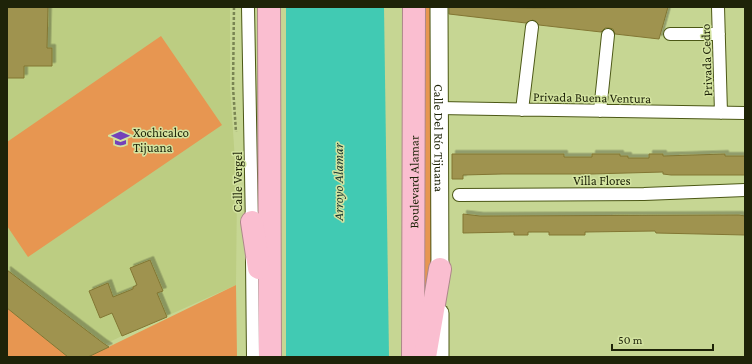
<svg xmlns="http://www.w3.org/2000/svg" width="752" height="364" font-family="'Crimson Pro',serif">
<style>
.built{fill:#bccd82}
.green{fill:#e79651}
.water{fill:#41cab3}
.building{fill:#9f9350;stroke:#827633;filter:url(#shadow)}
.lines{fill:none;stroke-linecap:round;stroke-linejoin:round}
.street-casing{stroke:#4c5816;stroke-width:14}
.secondary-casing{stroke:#4c5816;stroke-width:19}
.highway-casing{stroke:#ad888a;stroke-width:24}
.path{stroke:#798453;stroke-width:2.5;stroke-dasharray:3 2;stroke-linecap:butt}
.street{stroke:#fff;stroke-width:12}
.secondary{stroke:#fff;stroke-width:17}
.highway{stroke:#fabed0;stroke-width:22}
.labels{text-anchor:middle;stroke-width:3;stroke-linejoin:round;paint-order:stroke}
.street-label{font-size:13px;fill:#1e2308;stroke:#d3e3a0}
.poi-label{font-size:13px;fill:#1e2308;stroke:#d3e3a0;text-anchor:start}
.water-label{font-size:14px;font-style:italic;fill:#1d3a34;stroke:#d3e3a0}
</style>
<defs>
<filter id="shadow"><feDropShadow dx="3.5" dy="-3.5" stdDeviation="0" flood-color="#0004"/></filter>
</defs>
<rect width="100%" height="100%" fill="#c6d693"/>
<path class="built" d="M 7,7 L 230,7 L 230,87 L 237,190 L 236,285 L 122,336 L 105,344 L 109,347 L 88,357 L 68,357 L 7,308 Z"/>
<path class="green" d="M 422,7 L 430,7 L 433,272 L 423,321 Z
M 161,36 L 222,125 L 28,257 L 7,226 L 7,142 Z
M 236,285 L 237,357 L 88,357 Z
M 7,308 L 68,357 L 7,357 Z"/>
<path class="water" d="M 286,7 L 384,7 L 389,357 L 286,357 Z"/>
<path class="building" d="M 7,7 L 48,7 L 47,48 L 52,48 L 52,66 L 24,66 L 24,78 L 7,78 Z
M 449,7 L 534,8 L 668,7 L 659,39 L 615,34 L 613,29 L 609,28 L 605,28 L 601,32 L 539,25 L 533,20 L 526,23 L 449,14 Z
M 452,154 L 564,154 L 564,157 L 592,157 L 592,154 L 620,154 L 620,156 L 628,156 L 628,158 L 649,158 L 649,154 L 663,154 L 663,156 L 725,154 L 725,156 L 745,156 L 745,175 L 671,175 L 663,174 L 663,172 L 591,174 L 502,174 L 463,175 L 463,179 L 452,179 Z
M 463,214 L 480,216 L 739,215 L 745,216 L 745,235 L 656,233 L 655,231 L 585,232 L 585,235 L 549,235 L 549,232 L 528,232 L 528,235 L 514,235 L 514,232 L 463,233 Z
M 150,260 L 163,291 L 157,293 L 167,317 L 122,336 L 112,313 L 100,318 L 89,291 L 108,283 L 113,297 L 133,289 L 133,287 L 137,285 L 130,268 Z
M 7,270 L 103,343 L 109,347 L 88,357 L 68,357 L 7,308 Z"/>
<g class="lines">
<defs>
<path id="street" d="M 248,7 L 252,228
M 718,7 L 721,113
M 670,34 L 719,34
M 439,108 L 745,113
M 522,110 L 532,27
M 600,111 L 608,35
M 459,195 L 644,194 L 745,190
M 252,260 L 253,357"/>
<g id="secondary">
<path id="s1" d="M 439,7 L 440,281"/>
<path d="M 440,313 L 440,357"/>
</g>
<g id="highway">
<path d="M 269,7 L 270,357"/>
<path d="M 252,222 L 259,268"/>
<path id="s2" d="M 413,357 L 414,7"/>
<path d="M 425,357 L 440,269"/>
</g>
</defs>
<use href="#street" class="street-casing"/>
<use href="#secondary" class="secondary-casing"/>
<use href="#highway" class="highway-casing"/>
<path class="path" d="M 234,7 L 233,87 L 236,132"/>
<use href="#street" class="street"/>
<use href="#secondary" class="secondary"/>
<use href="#highway" class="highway"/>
</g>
<defs>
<symbol id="university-bare" viewBox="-9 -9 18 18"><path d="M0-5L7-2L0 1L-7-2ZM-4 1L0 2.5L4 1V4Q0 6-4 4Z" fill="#7442ba" stroke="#d3e3a0" stroke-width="2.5" paint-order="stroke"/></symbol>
</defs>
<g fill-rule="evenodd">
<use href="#university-bare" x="108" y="126" width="25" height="25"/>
</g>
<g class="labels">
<g class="street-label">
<text transform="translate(706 60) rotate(-92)" y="5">Privada Cedro</text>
<text transform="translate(592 97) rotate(1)" y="5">Privada Buena Ventura</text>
<text dy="5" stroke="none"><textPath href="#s1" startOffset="131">Calle Del Río Tijuana</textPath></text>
<text x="602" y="185">Villa Flores</text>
<text transform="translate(237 182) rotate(-90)" y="5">Calle Vergel</text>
<text dy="5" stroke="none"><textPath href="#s2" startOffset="175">Boulevard Alamar</textPath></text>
</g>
<g class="poi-label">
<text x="133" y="137">Xochicalco<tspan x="133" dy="15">Tijuana</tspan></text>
</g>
<g class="water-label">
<text transform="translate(338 182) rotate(-90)" y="5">Arroyo Alamar</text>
</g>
</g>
<rect width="752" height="364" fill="none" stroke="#1e2308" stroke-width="16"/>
<path d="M612 344v6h101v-6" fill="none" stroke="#1e2308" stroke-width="2"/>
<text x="618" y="344" font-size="12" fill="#1e2308" stroke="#d3e3a0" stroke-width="3" paint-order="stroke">50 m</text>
</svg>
